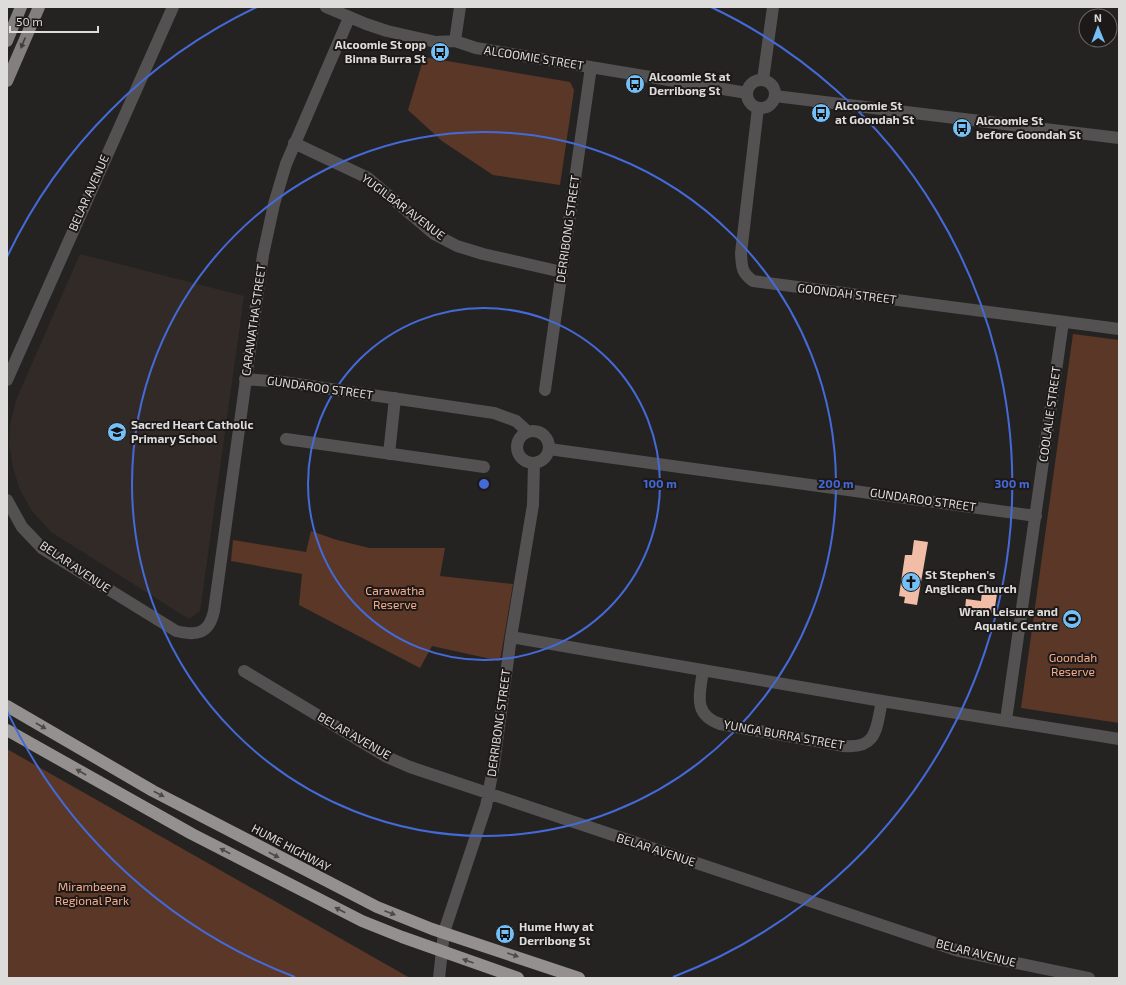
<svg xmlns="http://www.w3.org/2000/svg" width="1126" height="985" font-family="'Exo 2',sans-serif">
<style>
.built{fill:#322a26}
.green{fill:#5b3727}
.building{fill:#f2bda6}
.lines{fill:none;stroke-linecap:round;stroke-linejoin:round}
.street{stroke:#535151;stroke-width:12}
.primary{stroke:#827f7d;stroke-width:12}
.highway{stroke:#94908f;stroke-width:12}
.oneway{fill:#403d3b}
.oneway2{fill:#4c4948}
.ring{fill:none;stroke:#446ad9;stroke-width:2}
.labels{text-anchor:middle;stroke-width:4;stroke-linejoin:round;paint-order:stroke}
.poi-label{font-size:12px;font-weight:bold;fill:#dedcdb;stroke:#1c1918;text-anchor:start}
.street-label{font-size:12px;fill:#dedcdb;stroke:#1c1918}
.park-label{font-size:12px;fill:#f6ab8a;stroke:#1c1918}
.centre{fill:#446ad9;stroke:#1c1918;stroke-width:2}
.ring-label{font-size:12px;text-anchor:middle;font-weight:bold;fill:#446ad9;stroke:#1c1918;stroke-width:4;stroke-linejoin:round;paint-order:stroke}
</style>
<rect width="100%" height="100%" fill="#252321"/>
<path class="built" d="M 80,254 L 244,296 L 200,611 L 189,619 L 51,532 L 32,511 L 20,490 L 13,468 L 9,443 L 11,420 L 16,400 Z"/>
<path class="green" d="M 424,57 L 570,82 L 574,90 L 560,185 L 493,175 L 442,141 L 408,110 Z
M 1073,334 L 1119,340 L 1119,723 L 1021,708 Z
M 311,531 L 337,540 L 369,548 L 445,548 L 440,576 L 513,584 L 500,661 L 432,646 L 420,668 L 299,605 L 302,574 L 231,561 L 233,540 L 306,552 Z
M 7,749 L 410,978 L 7,978 Z"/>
<path class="building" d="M 914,540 L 928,542 L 917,605 L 904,603 L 905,597 L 899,596 L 905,555 L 912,555 Z
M 982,592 L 997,594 L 994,613 L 965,609 L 966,599 L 981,601 Z"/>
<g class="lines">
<path class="street" d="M 326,7 L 366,24 L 387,31 L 436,42 L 455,41 L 476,48 L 747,93
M 455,41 L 460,7
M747 94a14 14 0 1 1 28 0a14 14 0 1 1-28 0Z
M 763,80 L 773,7
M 775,96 L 1119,138
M 758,108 L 741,253 C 742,267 741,272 753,281 L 1119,329
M 294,143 L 368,178 L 434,234 L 457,246 L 483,254 L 562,272
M 245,379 L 283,382 L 494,413 L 516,421 L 528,432
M 7,380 L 173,7
M 545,390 L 591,67
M517 447a16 16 0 1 1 32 0a16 16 0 1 1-32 0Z
M 286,439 L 484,467
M 549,449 L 1036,516
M 389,454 L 395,398
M 7,500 L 22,527 L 43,549 L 176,631 C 197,636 209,634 214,611 L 263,255 L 274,204 L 286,164 L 349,18
M 511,637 L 882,701 L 1119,739
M 703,670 C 700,694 692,714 720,724 L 844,746 C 878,749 876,728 882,701
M 244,671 L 387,757 L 410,767 L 959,951 L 1089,978
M 1006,720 L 1063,322
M 439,978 L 444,932 L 486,806 L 494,764 L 511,637 L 533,505 L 534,463"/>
<path class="primary" d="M 7,41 L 21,7
M 7,81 L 39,7"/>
<path class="highway" d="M 7,706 L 153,791 L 377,907 L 432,929 L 579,978
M 7,730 L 192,834 L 362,921 L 402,937 L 518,978"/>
</g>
<defs><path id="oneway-solid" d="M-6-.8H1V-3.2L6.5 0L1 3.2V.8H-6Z"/></defs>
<use class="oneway" href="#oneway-solid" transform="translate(23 43) rotate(113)"/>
<g class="oneway2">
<use href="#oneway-solid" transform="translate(41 726) rotate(30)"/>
<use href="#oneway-solid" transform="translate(81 772) rotate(-150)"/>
<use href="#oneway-solid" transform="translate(159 794) rotate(28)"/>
<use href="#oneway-solid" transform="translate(225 851) rotate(-152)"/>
<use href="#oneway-solid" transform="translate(274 855) rotate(28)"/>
<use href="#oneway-solid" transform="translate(340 910) rotate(-153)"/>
<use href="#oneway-solid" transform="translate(390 913) rotate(21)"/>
<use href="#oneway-solid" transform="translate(513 955) rotate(19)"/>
<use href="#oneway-solid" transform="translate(468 961) rotate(-160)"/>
</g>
<g class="ring">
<circle cx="484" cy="484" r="176"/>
<circle cx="484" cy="484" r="352"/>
<path d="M295 977A528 528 0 0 1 7 711M7 257A528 528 0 0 1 257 7M711 7A528 528 0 0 1 673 977"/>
</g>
<defs>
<symbol id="bus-disc" viewBox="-11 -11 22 22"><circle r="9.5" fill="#74c0f6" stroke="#1c1918"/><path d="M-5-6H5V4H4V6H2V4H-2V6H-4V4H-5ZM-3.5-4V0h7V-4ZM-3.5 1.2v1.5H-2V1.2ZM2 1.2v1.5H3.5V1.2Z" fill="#111"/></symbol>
<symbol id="school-disc" viewBox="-11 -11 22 22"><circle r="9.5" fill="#74c0f6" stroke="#1c1918"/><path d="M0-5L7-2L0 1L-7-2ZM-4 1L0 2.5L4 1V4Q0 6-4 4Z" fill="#111"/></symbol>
<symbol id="church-disc" viewBox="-11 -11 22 22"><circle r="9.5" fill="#74c0f6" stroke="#1c1918"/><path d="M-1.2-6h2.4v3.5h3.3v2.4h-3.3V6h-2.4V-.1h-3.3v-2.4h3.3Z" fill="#111"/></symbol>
<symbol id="stadium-disc" viewBox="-11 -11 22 22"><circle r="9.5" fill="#74c0f6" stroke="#1c1918"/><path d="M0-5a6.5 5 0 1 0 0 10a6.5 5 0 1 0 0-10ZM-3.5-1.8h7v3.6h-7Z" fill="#111"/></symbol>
</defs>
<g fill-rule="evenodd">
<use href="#bus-disc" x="429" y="41" width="22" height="22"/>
<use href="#bus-disc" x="624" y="73" width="22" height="22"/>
<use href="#bus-disc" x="810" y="102" width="22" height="22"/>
<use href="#bus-disc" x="951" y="117" width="22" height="22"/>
<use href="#school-disc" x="106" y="421" width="22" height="22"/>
<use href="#church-disc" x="900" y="571" width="22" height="22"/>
<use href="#stadium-disc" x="1061" y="608" width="22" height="22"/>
<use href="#bus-disc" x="494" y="923" width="22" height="22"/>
</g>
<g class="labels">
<g class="poi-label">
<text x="426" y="49" text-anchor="end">Alcoomie St opp<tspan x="426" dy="14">Binna Burra St</tspan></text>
<text x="649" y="81">Alcoomie St at<tspan x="649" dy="14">Derribong St</tspan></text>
<text x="835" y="110">Alcoomie St<tspan x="835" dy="14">at Goondah St</tspan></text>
<text x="976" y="125">Alcoomie St<tspan x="976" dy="14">before Goondah St</tspan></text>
<text x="131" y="429">Sacred Heart Catholic<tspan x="131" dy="14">Primary School</tspan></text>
<text x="925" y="579">St Stephen's<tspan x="925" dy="14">Anglican Church</tspan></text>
<text x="1058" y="616" text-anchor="end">Wran Leisure and<tspan x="1058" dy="14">Aquatic Centre</tspan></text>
<text x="519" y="931">Hume Hwy at<tspan x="519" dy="14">Derribong St</tspan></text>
</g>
<g class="street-label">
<text transform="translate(534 58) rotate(9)" y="4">ALCOOMIE STREET</text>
<text transform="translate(89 193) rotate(-66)" y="4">BELAR AVENUE</text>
<text transform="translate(403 207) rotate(37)" y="4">YUGILBAR AVENUE</text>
<text transform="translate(568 229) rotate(-82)" y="4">DERRIBONG STREET</text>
<text transform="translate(847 294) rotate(7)" y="4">GOONDAH STREET</text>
<text transform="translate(254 320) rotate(-82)" y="4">CARAWATHA STREET</text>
<text transform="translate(320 388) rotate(8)" y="4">GUNDAROO STREET</text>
<text transform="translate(1050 414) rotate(-82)" y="4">COOLALIE STREET</text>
<text transform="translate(923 500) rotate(8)" y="4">GUNDAROO STREET</text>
<text transform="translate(75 567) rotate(34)" y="4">BELAR AVENUE</text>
<text transform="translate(499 723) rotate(-82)" y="4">DERRIBONG STREET</text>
<text transform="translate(784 735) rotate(10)" y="4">YUNGA BURRA STREET</text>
<text transform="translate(354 736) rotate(30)" y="4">BELAR AVENUE</text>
<text transform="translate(291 848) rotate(28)" y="4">HUME HIGHWAY</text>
<text transform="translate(656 850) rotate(18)" y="4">BELAR AVENUE</text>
<text transform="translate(976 953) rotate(14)" y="4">BELAR AVENUE</text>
</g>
<g class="park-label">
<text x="395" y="595">Carawatha<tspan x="395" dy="14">Reserve</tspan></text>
<text x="1073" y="662">Goondah<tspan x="1073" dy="14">Reserve</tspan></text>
<text x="92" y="891">Mirambeena<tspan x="92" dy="14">Regional Park</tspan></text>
</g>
</g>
<circle cx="484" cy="484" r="6" class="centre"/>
<g class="ring-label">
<text x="660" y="488">100 m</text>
<text x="836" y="488">200 m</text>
<text x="1012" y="488">300 m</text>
</g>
<rect width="1126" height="985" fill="none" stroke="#dedcdb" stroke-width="16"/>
<g transform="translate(1098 28) rotate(359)"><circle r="19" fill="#1c1918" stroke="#6a6766"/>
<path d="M0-3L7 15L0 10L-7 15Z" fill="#74c0f6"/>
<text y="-6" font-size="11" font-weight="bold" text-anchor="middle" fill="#dedcdb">N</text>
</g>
<path d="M10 26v6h88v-6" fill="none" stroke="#dedcdb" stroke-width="2"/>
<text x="16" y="26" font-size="12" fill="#dedcdb" stroke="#1c1918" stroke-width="3" paint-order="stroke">50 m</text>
</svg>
